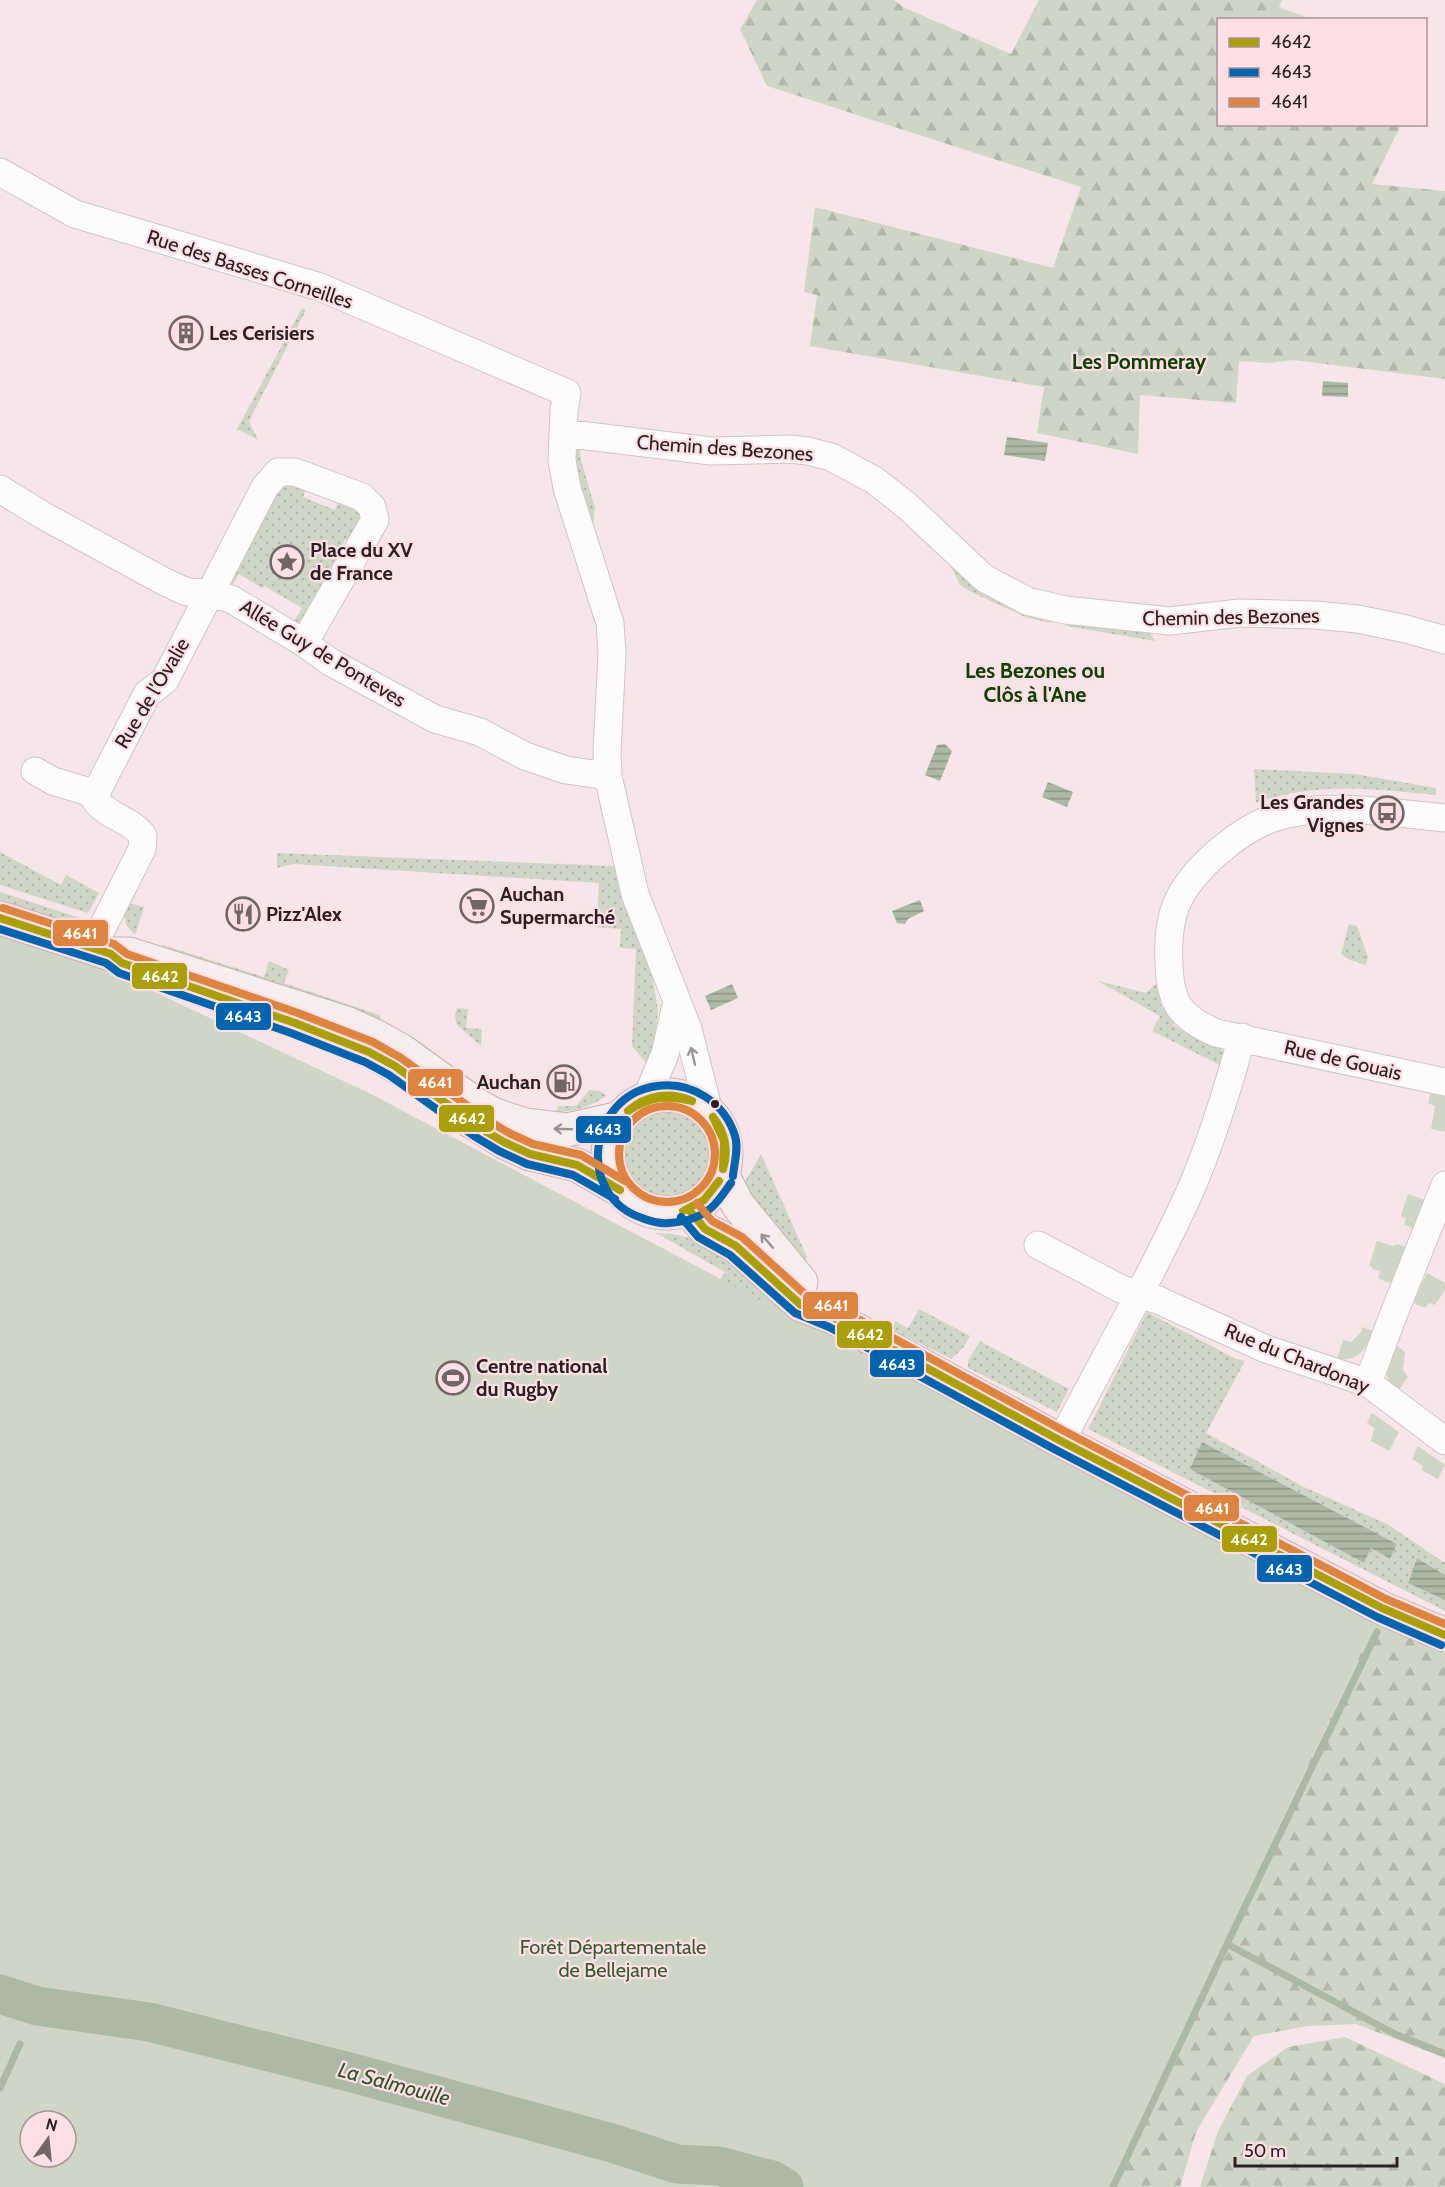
<svg xmlns="http://www.w3.org/2000/svg" width="1445" height="2187" font-family="Cabin,sans-serif">
<style>
.grass{fill:url(#grass-dots);fill-rule:evenodd}
.forest{fill:url(#forest-firs)}
.green{fill:#d0d6c6;fill-rule:evenodd}
.water{fill:url(#water-rules)}
.lines{fill:none;stroke-linecap:round;stroke-linejoin:round}
.stream{stroke:#acb9a4;stroke-width:7}
.river{stroke:#acb9a4;stroke-width:39}
.minor-casing{stroke:#d1c4c7;stroke-width:29}
.major-casing{stroke:#c5b1b5;stroke-width:35}
.minor{stroke:#fefbfc;stroke-width:27}
.major{stroke:#f6edef;stroke-width:33}
.bus-1-casing{stroke:#fedfe5;stroke-width:12}
.bus-2-casing{stroke:#fedfe5;stroke-width:12}
.bus-3-casing{stroke:#fedfe5;stroke-width:12}
.bus-1{stroke:#ab9f09;stroke-width:8}
.bus-2{stroke:#0065ae;stroke-width:8}
.bus-3{stroke:#dd8540;stroke-width:8}
.oneway{stroke:#9f989a}
.oneway2{stroke:#9b9193}
.bus-dot{fill:#2b2023;stroke:#fedfe5;stroke-width:2}
.labels{text-anchor:middle;stroke-width:4.5;stroke-linejoin:round;paint-order:stroke}
.street-label{font-size:20px;fill:#2b2023;stroke:#fedfe5}
.poi-label{font-size:20px;font-weight:bold;fill:#2b2023;stroke:#fedfe5;text-anchor:start}
.park-label{font-size:20px;fill:#365b2e;stroke:#fedfe5}
.neighbourhood-label{font-size:21px;font-weight:bold;fill:#114005;stroke:#fedfe5}
.water-label{font-size:21px;font-style:italic;fill:#2d5226;stroke:#fedfe5}
.line-badge{stroke:#fedfe5;stroke-width:2}
.badge-label{font-size:16px;text-anchor:middle;font-weight:bold;fill:#fff}
</style>
<defs>
<pattern id="grass-dots" width="8" height="8" patternUnits="userSpaceOnUse" patternTransform="scale(1.5)"><rect width="8" height="8" fill="#d0d6c6"/><path d="M2 2h.1M6 6h.1" fill="none" stroke="#b3b7aa" stroke-width="1.8" stroke-linecap="round"/></pattern>
<pattern id="forest-firs" width="22" height="20" patternUnits="userSpaceOnUse" patternTransform="scale(1.5)"><rect width="22" height="20" fill="#d0d6c6"/><path d="M5 1l3.5 6h-7zM16 11l3.5 6h-7z" fill="#b3b7aa"/></pattern>
<pattern id="water-rules" width="6" height="5" patternUnits="userSpaceOnUse" patternTransform="scale(1.5)"><rect width="6" height="5" fill="#acb9a4"/><path d="M0 2.5h6" fill="none" stroke="#8c9685"/></pattern>
</defs>
<rect width="100%" height="100%" fill="#f7e6e9"/>
<path class="grass" d="M 302,308 L 306,310 L 249,421 L 258,440 L 237,429 Z
M 568,444 L 581,446 L 580,456 L 595,508 L 593,524 L 589,524 Z
M 309,482 L 303,497 L 335,510 L 341,495 L 366,509 L 356,537 L 345,540 L 315,597 L 318,608 L 306,623 L 294,621 L 302,608 L 264,586 L 262,588 L 239,574 L 233,585 L 230,582 L 274,484 Z
M 947,559 L 1053,618 L 1051,623 L 1028,618 L 971,592 L 960,585 Z
M 1069,621 L 1149,631 L 1155,641 L 1066,626 Z
M 1254,769 L 1355,774 L 1436,788 L 1436,795 C 1370,789 1321,781 1256,803 Z
M 0,852 L 61,885 L 66,875 L 99,893 L 88,913 L 0,885 Z
M 277,853 L 615,866 L 626,910 L 651,970 L 658,1010 L 654,1052 L 646,1063 L 632,1046 L 636,949 L 620,948 L 621,929 L 596,927 L 599,883 L 293,864 L 277,868 Z
M 0,892 L 93,922 L 86,928 L 75,929 L 0,905 Z
M 126,902 L 144,907 L 135,935 L 126,925 L 125,918 L 121,917 Z
M 1349,924 L 1357,926 L 1368,957 L 1366,965 L 1348,959 L 1341,954 Z
M 160,944 L 264,977 L 269,961 L 289,970 L 284,983 L 380,1015 L 380,1019 L 306,995 L 200,965 Z
M 1098,981 L 1146,993 L 1156,984 L 1162,1008 L 1169,1006 L 1177,1018 L 1173,1025 L 1206,1044 L 1209,1039 C 1221,1045 1227,1053 1222,1066 L 1152,1031 L 1160,1016 Z
M 186,991 L 359,1054 L 355,1064 L 317,1047 L 183,995 Z
M 457,1008 L 468,1009 L 466,1028 L 482,1029 L 481,1046 L 456,1024 L 455,1015 Z
M 371,1060 L 412,1085 L 407,1093 L 367,1070 Z
M 589,1090 L 600,1091 L 607,1096 C 588,1107 578,1111 556,1112 L 559,1106 L 576,1106 Z
M618 1154a49 49 0 1 1 98 0a49 49 0 1 1-98 0Z
M 761,1154 L 807,1257 L 800,1269 L 772,1239 L 744,1183 Z
M 656,1233 L 673,1234 L 691,1238 L 1375,1623 L 1182,1523 L 720,1280 L 725,1272 Z
M 919,1309 L 970,1336 L 963,1348 L 951,1359 L 893,1330 L 895,1321 L 908,1328 Z
M 1147,1312 L 1236,1359 L 1245,1361 L 1206,1433 L 1304,1487 L 1387,1524 L 1445,1563 L 1445,1575 L 1417,1558 L 1408,1582 L 1445,1600 L 1445,1611 L 1088,1429 ZM 1202,1442 L 1397,1544 L 1390,1559 L 1371,1548 L 1364,1563 L 1191,1469 Z
M 980,1341 L 1069,1389 L 1057,1412 L 968,1368 L 968,1361 Z"/>
<path class="forest" d="M 757,0 L 894,0 L 905,8 L 1011,54 L 1039,0 L 1282,0 L 1279,7 L 1310,19 L 1218,20 L 1218,124 L 1401,125 L 1372,184 L 1445,191 L 1445,379 L 1293,360 L 1269,363 L 1239,361 L 1236,403 L 1140,395 L 1138,454 L 1037,433 L 1044,387 L 810,346 L 817,295 L 804,292 L 815,207 L 1053,268 L 1081,187 L 767,86 L 740,29 Z
M 1375,1623 L 1445,1651 L 1445,2058 L 1356,2024 L 1308,2026 L 1254,2036 L 1196,2132 L 1180,2187 L 1109,2187 Z
M 1345,2037 L 1445,2084 L 1445,2187 L 1200,2187 L 1218,2131 L 1247,2076 L 1288,2047 Z"/>
<path class="green" d="M 0,935 L 101,968 L 136,983 L 371,1094 L 1182,1523 L 1375,1623 L 1109,2187 L 0,2187 ZM 30,2121 L 66,2121 L 66,2157 L 30,2157 Z
M 1431,1091 L 1445,1097 L 1445,1132 L 1431,1129 L 1435,1106 L 1428,1103 Z
M 1408,1194 L 1430,1202 L 1418,1230 L 1404,1225 L 1406,1218 L 1401,1216 Z
M 1377,1241 L 1393,1246 L 1397,1244 L 1409,1248 L 1394,1282 L 1386,1282 L 1378,1278 L 1380,1271 L 1372,1269 L 1372,1267 L 1369,1266 Z
M 1427,1273 L 1445,1283 L 1445,1290 L 1435,1305 L 1429,1303 L 1425,1308 L 1413,1303 Z
M 1362,1327 L 1374,1331 L 1371,1345 L 1367,1343 C 1363,1356 1350,1361 1337,1359 L 1343,1340 L 1351,1342 L 1361,1332 Z
M 1395,1344 L 1405,1352 L 1403,1370 L 1408,1377 L 1396,1394 C 1381,1372 1387,1368 1395,1344 Z
M 1372,1413 L 1399,1432 L 1389,1451 L 1371,1441 L 1374,1428 L 1367,1423 Z
M 1418,1446 L 1445,1465 L 1438,1479 L 1421,1470 L 1423,1466 L 1412,1459 Z"/>
<path class="water" d="M 1323,381 L 1348,383 L 1348,397 L 1322,396 Z
M 1007,437 L 1048,443 L 1045,461 L 1004,455 Z
M 945,744 L 952,751 L 940,781 L 925,775 L 937,745 Z
M 1048,782 L 1073,792 L 1067,807 L 1042,797 Z
M 920,900 L 924,911 L 908,919 L 905,924 L 897,923 L 892,911 Z
M 732,984 L 738,998 L 711,1010 L 705,996 Z
M 1202,1442 L 1397,1544 L 1390,1559 L 1371,1548 L 1364,1563 L 1190,1469 Z
M 1417,1558 L 1445,1575 L 1445,1600 L 1408,1583 Z"/>
<g class="lines">
<path class="stream" d="M 1227,1944 L 1395,2034 L 1445,2054
M 36,2014 L 37,2006
M 0,2088 L 20,2044
M 1113,2187 L 1227,1944 L 1377,1632"/>
<path class="river" d="M 0,1994 L 37,2006 L 149,2022 L 349,2072 L 612,2143 L 677,2164 L 718,2166 L 772,2180 L 784,2187"/>
<defs>
<path id="minor" d="M 0,172 L 75,214 L 320,287 L 567,393 L 564,411 L 562,460 L 567,488 L 610,623 L 612,654 L 607,752 L 608,776 L 635,894 L 688,1029 L 709,1112
M 563,433 L 711,451 L 789,449 L 808,451 L 831,457 L 874,480 L 906,505 L 984,578 L 1027,601 L 1065,610 L 1170,621 L 1240,613 L 1315,615 L 1358,619 L 1406,629 L 1445,640
M 0,489 L 44,516 L 165,582 L 187,592 L 209,593 L 231,599 L 304,643 L 332,663 L 435,719 L 480,732 L 525,756 L 566,770 L 608,776
M 35,771 L 53,781 L 96,794
M 1445,818 C 1392,813 1323,801 1273,818 C 1237,831 1191,870 1176,905 C 1169,923 1168,945 1169,964 C 1170,1003 1180,1017 1216,1033 L 1445,1082
M 92,948 L 142,849 L 143,836 C 131,819 108,817 95,800 L 98,789 L 147,694 L 165,680 L 265,487 L 278,472 L 295,472 L 362,497 L 372,507 L 375,520 L 304,643
M 646,1099 L 665,1054 L 677,1001
M 1038,1245 L 1121,1289 L 1158,1300 L 1266,1349 L 1368,1383 L 1445,1441
M 1368,1383 L 1391,1321 L 1445,1185
M 1061,1441 C 1105,1357 1152,1275 1191,1189 C 1212,1140 1228,1088 1242,1037"/>
<path id="major" d="M 0,918 L 111,954 L 129,954 L 346,1023 L 375,1036 L 402,1051 L 478,1106 L 495,1115 L 525,1125 L 567,1130 L 620,1118
M608 1154a59 59 0 1 1 118 0a59 59 0 1 1-118 0Z
M 469,1120 L 504,1142 L 530,1154 L 577,1165 L 620,1190
M 723,1176 L 738,1205 L 801,1282
M 689,1210 L 705,1229 L 736,1246 L 801,1305 L 833,1317 L 1061,1441 L 1382,1608 L 1445,1635"/>
</defs>
<use href="#minor" class="minor-casing"/>
<use href="#major" class="major-casing"/>
<use href="#minor" class="minor"/>
<use href="#major" class="major"/>
<defs>
<path id="bus-1" d="M 0,918 L 111,954 L 122,963 L 295,1023 L 369,1052 L 395,1066 L 480,1128 L 504,1142 L 530,1154 L 577,1165 L 620,1190
M 628,1111 C 646,1095 670,1091 692,1101
M 628,1111 C 652,1096 665,1095 692,1101
M 713,1117 C 725,1131 729,1151 723,1169
M 713,1117 L 724,1141 L 723,1169
M 689,1210 L 705,1229 L 736,1246 L 801,1305 L 833,1317 L 1061,1441 L 1382,1608 L 1445,1635
M 683,1211 L 704,1200 L 719,1181
M 683,1211 L 704,1200 L 719,1181"/>
<path id="bus-2" d="M 0,929 L 106,963 L 119,973 L 291,1033 L 365,1062 L 389,1075 L 474,1136 L 499,1151 L 527,1164 L 573,1175 L 615,1199
M 731,1183 C 725,1191 719,1201 711,1208 C 699,1218 685,1222 669,1223 C 659,1224 652,1222 642,1218 C 575,1196 588,1095 657,1086 C 692,1081 725,1103 735,1136 C 739,1149 734,1163 733,1176
M 681,1217 L 698,1237 L 730,1255 L 795,1313 L 829,1327 L 1056,1450 L 1377,1617 L 1441,1645"/>
<path id="bus-3" d="M 3,908 L 114,944 L 127,954 L 298,1013 L 373,1042 L 401,1058 L 486,1119 L 509,1133 L 533,1144 L 581,1155 L 625,1181
M619 1154a48 48 0 1 1 96 0a48 48 0 1 1-96 0Z
M 697,1203 L 712,1221 L 742,1237 L 807,1296 L 838,1308 L 1066,1432 L 1386,1599 L 1445,1624"/>
</defs>
<use href="#bus-1" class="bus-1-casing"/>
<use href="#bus-2" class="bus-2-casing"/>
<use href="#bus-3" class="bus-3-casing"/>
<use href="#bus-1" class="bus-1"/>
<use href="#bus-2" class="bus-2"/>
<use href="#bus-3" class="bus-3"/>
</g>
<defs><path id="oneway-shaft" d="M-6 0H5M1.5-3L5.5 0L1.5 3" fill="none" stroke-width="1.6" stroke-linecap="round" stroke-linejoin="round" transform="scale(1.5)"/></defs>
<use class="oneway" href="#oneway-shaft" transform="translate(693 1056) rotate(-103)"/>
<g class="oneway2">
<use href="#oneway-shaft" transform="translate(563 1129) rotate(-178)"/>
<use href="#oneway-shaft" transform="translate(767 1241) rotate(-131)"/>
</g>
<defs>
<symbol id="building-ring" viewBox="-11 -11 22 22"><circle r="9.5" fill="#fedfe5" stroke="#726568" stroke-width="1.5"/><path d="M-4-6H4V6H1V3H-1V6H-4ZM-2.5-4.3h1.7v1.8h-1.7ZM.8-4.3h1.7v1.8H.8ZM-2.5-1h1.7V.8h-1.7ZM.8-1h1.7V.8H.8Z" fill="#726568"/></symbol>
<symbol id="sight-ring" viewBox="-11 -11 22 22"><circle r="9.5" fill="#fedfe5" stroke="#726568" stroke-width="1.5"/><path d="M0-6L1.8-2.2L6-1.7L2.9 1.2L3.7 5.4L0 3.3L-3.7 5.4L-2.9 1.2L-6-1.7L-1.8-2.2Z" fill="#726568"/></symbol>
<symbol id="bus-ring" viewBox="-11 -11 22 22"><circle r="9.5" fill="#fedfe5" stroke="#726568" stroke-width="1.5"/><path d="M-5-6H5V4H4V6H2V4H-2V6H-4V4H-5ZM-3.5-4V0h7V-4ZM-3.5 1.2v1.5H-2V1.2ZM2 1.2v1.5H3.5V1.2Z" fill="#726568"/></symbol>
<symbol id="supermarket-ring" viewBox="-11 -11 22 22"><circle r="9.5" fill="#fedfe5" stroke="#726568" stroke-width="1.5"/><path d="M-6-5.5h2.5l.6 2H6L4.5 2H-2.5L-4.4-4H-6ZM-1.5 3.2a1.3 1.3 0 1 0 .1 0ZM3 3.2a1.3 1.3 0 1 0 .1 0Z" fill="#726568"/></symbol>
<symbol id="restaurant-ring" viewBox="-11 -11 22 22"><circle r="9.5" fill="#fedfe5" stroke="#726568" stroke-width="1.5"/><path d="M-5-6h1v4h1v-4h1v4h1v-4h1v5L-1.5 .5V6h-2V.5L-5-1ZM5-6V6H3V1.5H1.5Q1.5-4 5-6Z" fill="#726568"/></symbol>
<symbol id="fuel-ring" viewBox="-11 -11 22 22"><circle r="9.5" fill="#fedfe5" stroke="#726568" stroke-width="1.5"/><path d="M-5.5-6h7V0h2V4h1.3V-2.5L3-4.5l.8-.8L6-3V5H2.5V1h-1V6h-7ZM-4.2-4.7v3.2H.2V-4.7Z" fill="#726568"/></symbol>
<symbol id="stadium-ring" viewBox="-11 -11 22 22"><circle r="9.5" fill="#fedfe5" stroke="#726568" stroke-width="1.5"/><path d="M0-5a6.5 5 0 1 0 0 10a6.5 5 0 1 0 0-10ZM-3.5-1.8h7v3.6h-7Z" fill="#726568"/></symbol>
</defs>
<g fill-rule="evenodd">
<use href="#building-ring" x="167" y="314" width="38" height="38"/>
<use href="#sight-ring" x="268" y="543" width="38" height="38"/>
<use href="#bus-ring" x="1368" y="794" width="38" height="38"/>
<use href="#supermarket-ring" x="458" y="887" width="38" height="38"/>
<use href="#restaurant-ring" x="224" y="895" width="38" height="38"/>
<use href="#fuel-ring" x="545" y="1063" width="38" height="38"/>
<use href="#stadium-ring" x="434" y="1359" width="38" height="38"/>
</g>
<circle class="bus-dot" cx="715" cy="1104" r="5"/>
<g class="labels">
<g class="street-label">
<text transform="translate(250 269) rotate(18)" y="7">Rue des Basses Corneilles</text>
<text transform="translate(725 448) rotate(4)" y="7">Chemin des Bezones</text>
<text transform="translate(1231 617) rotate(-1)" y="7">Chemin des Bezones</text>
<text transform="translate(323 653) rotate(31)" y="7">Allée Guy de Ponteves</text>
<text transform="translate(152 693) rotate(-59)" y="7">Rue de l'Ovalie</text>
<text transform="translate(1343 1060) rotate(13)" y="7">Rue de Gouais</text>
<text transform="translate(1297 1358) rotate(22)" y="7">Rue du Chardonay</text>
</g>
<g class="poi-label">
<text x="209" y="340">Les Cerisiers</text>
<text x="310" y="557">Place du XV<tspan x="310" dy="23">de France</tspan></text>
<text x="1364" y="809" text-anchor="end">Les Grandes<tspan x="1364" dy="23">Vignes</tspan></text>
<text x="500" y="901">Auchan<tspan x="500" dy="23">Supermarché</tspan></text>
<text x="266" y="921">Pizz'Alex</text>
<text x="541" y="1089" text-anchor="end">Auchan</text>
<text x="476" y="1373">Centre national<tspan x="476" dy="23">du Rugby</tspan></text>
</g>
<g class="park-label">
<text x="613" y="1954">Forêt Départementale<tspan x="613" dy="23">de Bellejame</tspan></text>
</g>
<g class="neighbourhood-label">
<text x="1139" y="369">Les Pommeray</text>
<text x="1035" y="678">Les Bezones ou<tspan x="1035" dy="24">Clôs à l'Ane</tspan></text>
</g>
<g class="water-label">
<text transform="translate(394 2084) rotate(15)" y="7">La Salmouille</text>
</g>
</g>
<g class="line-badge">
<rect x="52" y="919" width="57" height="28" rx="6" fill="#dd8540"/>
<rect x="131" y="962" width="57" height="28" rx="6" fill="#ab9f09"/>
<rect x="215" y="1002" width="57" height="29" rx="6" fill="#0065ae"/>
<rect x="407" y="1068" width="57" height="29" rx="6" fill="#dd8540"/>
<rect x="438" y="1104" width="57" height="29" rx="6" fill="#ab9f09"/>
<rect x="575" y="1115" width="57" height="29" rx="6" fill="#0065ae"/>
<rect x="802" y="1291" width="57" height="29" rx="6" fill="#dd8540"/>
<rect x="836" y="1320" width="57" height="29" rx="6" fill="#ab9f09"/>
<rect x="869" y="1349" width="56" height="29" rx="6" fill="#0065ae"/>
<rect x="1183" y="1494" width="57" height="28" rx="6" fill="#dd8540"/>
<rect x="1221" y="1525" width="57" height="28" rx="6" fill="#ab9f09"/>
<rect x="1256" y="1554" width="57" height="29" rx="6" fill="#0065ae"/>
</g>
<g class="badge-label">
<text x="80" y="939">4641</text>
<text x="160" y="982">4642</text>
<text x="243" y="1022">4643</text>
<text x="435" y="1088">4641</text>
<text x="467" y="1124">4642</text>
<text x="603" y="1135">4643</text>
<text x="831" y="1311">4641</text>
<text x="865" y="1340">4642</text>
<text x="897" y="1370">4643</text>
<text x="1212" y="1514">4641</text>
<text x="1249" y="1545">4642</text>
<text x="1284" y="1575">4643</text>
</g>
<rect x="1217" y="18" width="210" height="108" fill="#fedfe5" stroke="#aa9397" stroke-width="1.5"/>
<rect x="1229" y="38" width="30" height="9" fill="#ab9f09" stroke="#aa9397" stroke-width="1.5"/>
<text x="1271" y="48" font-size="18" fill="#2b2023">4642</text>
<rect x="1229" y="68" width="30" height="9" fill="#0065ae" stroke="#aa9397" stroke-width="1.5"/>
<text x="1271" y="78" font-size="18" fill="#2b2023">4643</text>
<rect x="1229" y="98" width="30" height="9" fill="#dd8540" stroke="#aa9397" stroke-width="1.5"/>
<text x="1271" y="108" font-size="18" fill="#2b2023">4641</text>
<g transform="translate(48 2139) rotate(15)"><circle r="28" fill="#fedfe5" stroke="#aa9397" stroke-width="1.5"/>
<path d="M0-4.5L10 22L0 15L-10 22Z" fill="#726568"/>
<text y="-9" font-size="16" font-weight="bold" text-anchor="middle" fill="#2b2023">N</text>
</g>
<path d="M1235 2157v9h162v-9" fill="none" stroke="#2b2023" stroke-width="3"/>
<text x="1244" y="2157" font-size="18" fill="#2b2023" stroke="#fedfe5" stroke-width="4.5" paint-order="stroke">50 m</text>
</svg>
